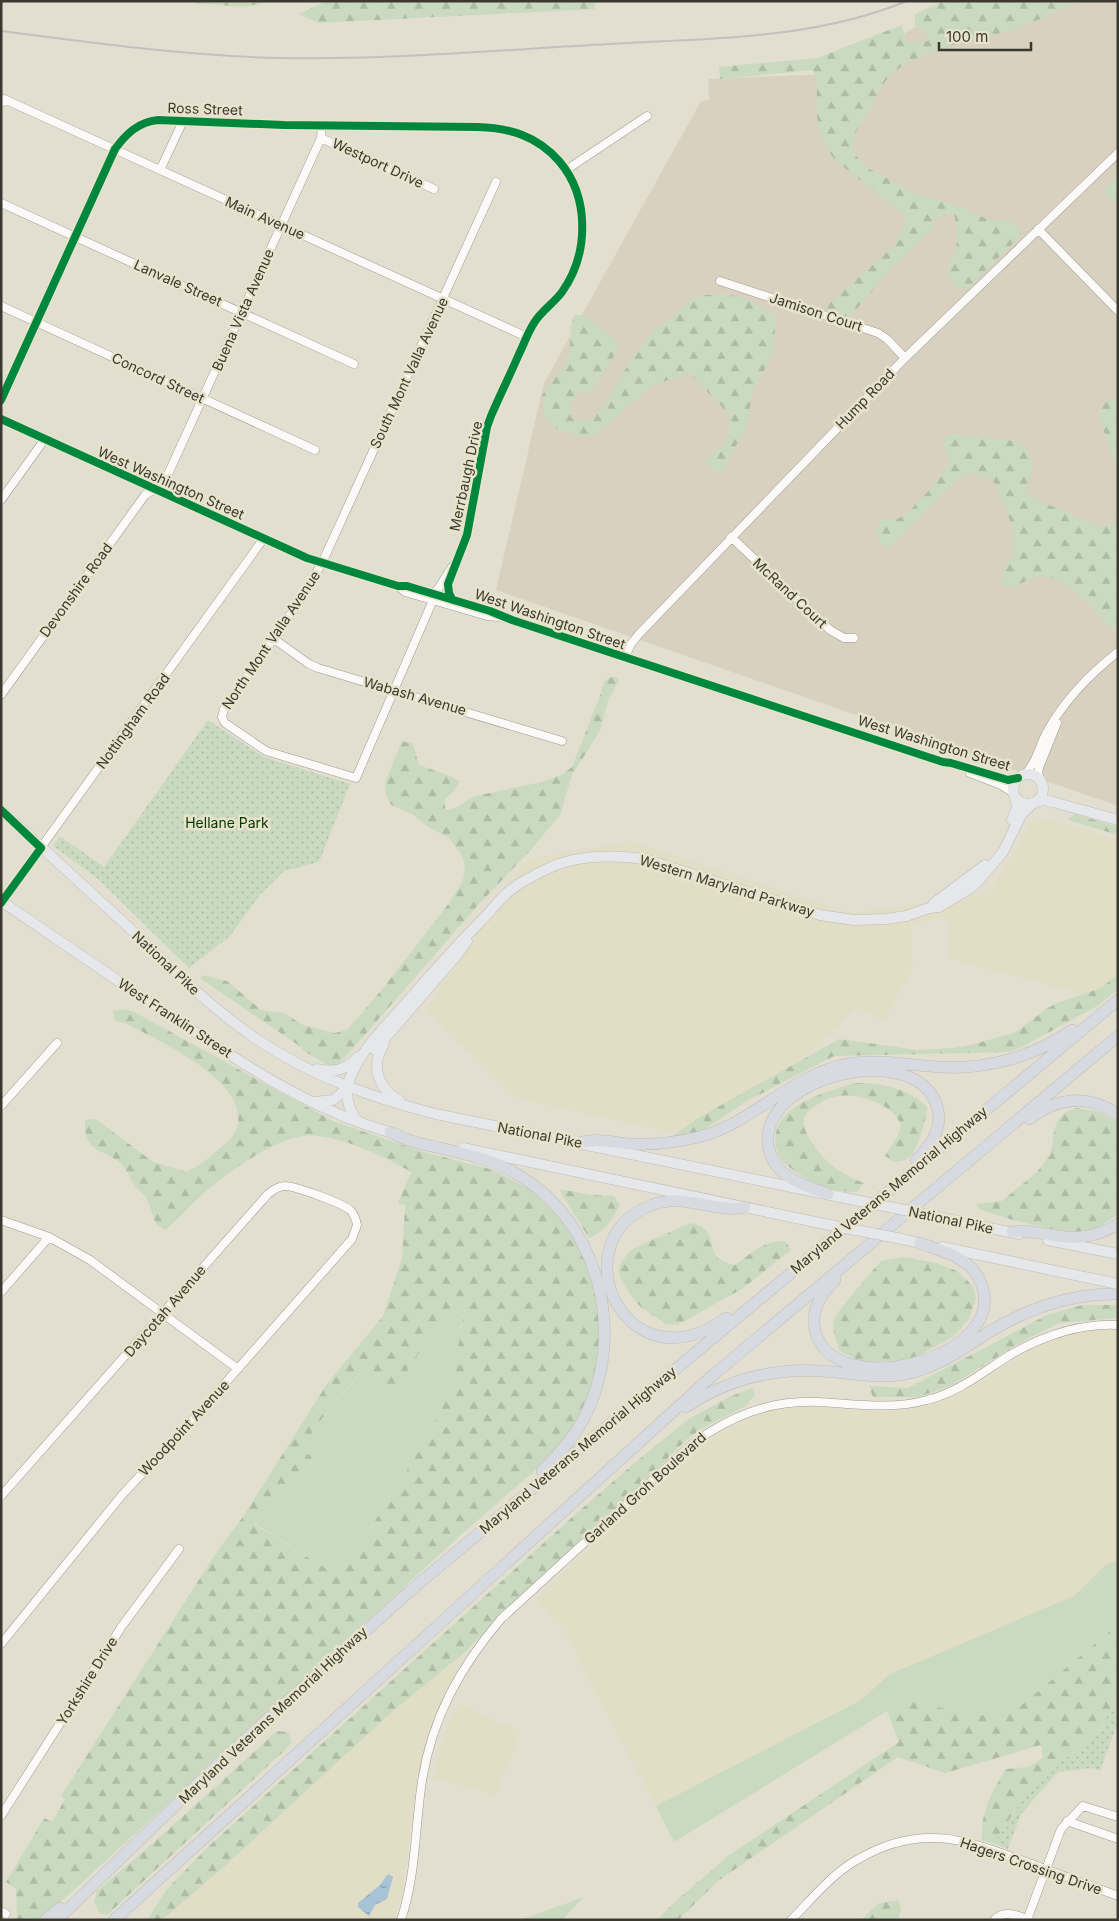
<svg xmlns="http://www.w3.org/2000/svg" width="1119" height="1921" font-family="Inter,sans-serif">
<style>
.built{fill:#e2ddc5}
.industrial{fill:#d8d1c0}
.grass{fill:#cadac0}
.forest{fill:url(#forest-firs);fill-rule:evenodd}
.park{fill:url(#park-dots)}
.water{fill:url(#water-ripples)}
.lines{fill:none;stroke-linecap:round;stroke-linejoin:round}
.minor-casing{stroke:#9c9a8f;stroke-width:9}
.major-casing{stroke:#bfbdb6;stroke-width:11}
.highway-casing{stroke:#bfbdb6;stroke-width:12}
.minor{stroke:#fbfaf8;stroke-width:8}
.major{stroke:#e5e7ea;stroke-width:10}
.highway{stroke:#d8dae1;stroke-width:11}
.rail{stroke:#c2c1bd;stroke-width:2}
.major-bridge-casing{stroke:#bfbdb6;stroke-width:11;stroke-linecap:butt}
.major-bridge{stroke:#e5e7ea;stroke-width:10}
.cycleway-casing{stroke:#e8e3cb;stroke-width:11}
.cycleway{stroke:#00873e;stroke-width:8}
.labels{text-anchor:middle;stroke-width:5;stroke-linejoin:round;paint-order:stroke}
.street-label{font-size:14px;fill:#3b382f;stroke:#e8e3cb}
.park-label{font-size:14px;fill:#023602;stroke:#e8e3cb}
</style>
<defs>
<pattern id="forest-firs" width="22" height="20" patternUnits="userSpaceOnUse" patternTransform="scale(1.25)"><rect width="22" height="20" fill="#cadac0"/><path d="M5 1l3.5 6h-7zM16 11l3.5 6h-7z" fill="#aebca5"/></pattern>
<pattern id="park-dots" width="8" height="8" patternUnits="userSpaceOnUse" patternTransform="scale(1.25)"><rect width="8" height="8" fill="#cadac0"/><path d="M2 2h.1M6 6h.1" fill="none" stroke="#aebca5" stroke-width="1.8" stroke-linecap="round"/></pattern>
<pattern id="water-ripples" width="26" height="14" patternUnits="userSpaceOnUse" patternTransform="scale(1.25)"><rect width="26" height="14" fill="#a6c4d6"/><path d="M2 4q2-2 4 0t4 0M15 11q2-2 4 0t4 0" fill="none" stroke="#88a0ae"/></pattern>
</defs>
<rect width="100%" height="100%" fill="#e2dfd1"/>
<path class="built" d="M 1035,816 L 1118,839 L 1118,975 L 1091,996 L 950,959 L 949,918 L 911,923 L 913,967 L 884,1021 L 856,1008 L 793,1069 L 675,1133 L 516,1098 L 426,1009 L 526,860 L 632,841 L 850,913 L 989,895 Z
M 1097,1330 L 1118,1330 L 1118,1560 L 1104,1566 L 1074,1596 L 890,1674 L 861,1700 L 656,1806 L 585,1672 L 572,1643 L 565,1632 L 535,1599 L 702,1447 L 719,1434 L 744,1421 L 769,1411 L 803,1407 L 885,1412 L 912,1409 L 942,1401 L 971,1387 L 1042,1344 L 1067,1335 Z
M 464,1654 L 427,1733 L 418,1773 L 402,1897 L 395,1920 L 163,1920 L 267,1828 L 395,1709 Z
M 460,1704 L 521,1732 L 496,1795 L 433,1778 L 443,1739 L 451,1719 Z"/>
<path class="industrial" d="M 961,1 L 1118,1 L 1118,806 L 496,590 L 544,383 L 701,101 L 709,100 L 708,79 L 833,74 Z"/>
<path class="grass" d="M 466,1301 L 456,1359 L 447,1395 L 425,1441 L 340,1577 L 254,1523 L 273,1492 L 292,1486 L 300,1451 L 319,1422 L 362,1372 L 393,1392 L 435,1328 Z
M 1118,1560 L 1118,1631 L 1115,1627 L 1023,1704 C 1013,1709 1004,1714 993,1715 C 965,1715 928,1704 899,1698 L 887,1711 L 674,1842 L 656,1806 L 861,1700 L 890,1674 L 1074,1596 L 1104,1566 Z
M 584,1897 L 562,1920 L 520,1920 Z"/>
<path class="forest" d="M 172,1 L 275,1 L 243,7 Z
M 327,1 L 586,1 L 595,2 L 595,9 L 319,23 L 298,14 Z
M 943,1 L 1079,1 C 1055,11 1032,24 1008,31 C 968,43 918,47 888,78 C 880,87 876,98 871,108 C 861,124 854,130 852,149 L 859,160 L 868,168 L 916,194 L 961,207 L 982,217 L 1005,221 L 1017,225 L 1021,235 L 967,289 L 956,288 C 941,266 955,262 957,242 C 958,233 956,224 954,214 L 943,213 L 934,220 L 931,231 L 895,264 L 848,319 L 825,307 L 893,247 L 904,228 L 906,216 L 836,161 C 813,134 817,111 817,78 L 812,70 L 720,79 L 719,67 L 817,58 L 902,25 L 907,43 L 929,41 L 925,31 L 915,25 L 915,14 Z
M 1118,176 L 1118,205 L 1103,191 Z
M 726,294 C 744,297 762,305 776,316 L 773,353 L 752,393 L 747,426 L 727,462 L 723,474 L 715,471 L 705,461 L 713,452 L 723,447 L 728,437 L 730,415 L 690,374 C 678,378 664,380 653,386 C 637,395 602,434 590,436 C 581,437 572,433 563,431 C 543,424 544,414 542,395 L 569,360 L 571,326 L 574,315 L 585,315 C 596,326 609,332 618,345 L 614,356 L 591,392 L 577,393 L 569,406 L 571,418 L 582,421 L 593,418 L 601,410 L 634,355 L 655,331 L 693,298 L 704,295 Z
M 1118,400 L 1118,470 L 1101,423 L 1100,412 L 1105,402 Z
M 955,434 L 1014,441 L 1025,448 L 1032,458 L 1032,469 L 1025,491 L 1035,499 L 1099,526 L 1110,525 L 1118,518 L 1118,632 L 1113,629 C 1094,610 1063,569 1032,578 C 1025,580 1018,586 1012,589 L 1002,585 L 1002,573 L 1014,553 L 1014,531 L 997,487 L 991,478 L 969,473 L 958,478 L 887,550 L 879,541 L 876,530 L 881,519 C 885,520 890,521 893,520 C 910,517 943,476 950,460 L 945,450 L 944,438 Z
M 611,677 L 616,677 L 619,680 L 608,701 L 600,731 L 572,775 L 560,815 L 530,851 L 479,904 L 335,1069 L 307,1053 L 298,1045 L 201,979 L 203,975 L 227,981 L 261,1010 L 284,1013 L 303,1025 L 335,1033 L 347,1030 L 380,992 L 450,902 L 463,880 L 465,869 L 463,857 L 449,838 L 428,827 L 412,814 L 391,805 L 386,795 L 385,783 L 402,741 L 413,744 L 419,765 L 450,776 L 460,781 L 454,791 L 445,799 L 445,810 L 455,808 L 475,796 L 542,782 L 563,774 L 572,767 L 601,693 L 604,681 Z
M 1075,814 L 1118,827 L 1118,835 L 1068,820 Z
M 1118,974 L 1118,989 L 1099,1005 L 1020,1048 L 1009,1052 L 834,1056 L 745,1102 L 696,1135 L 671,1137 L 698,1118 L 839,1039 L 918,1050 L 953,1048 L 971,1045 L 1016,1032 L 1046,1009 L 1057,1003 L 1101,988 Z
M 123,1009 L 134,1012 L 333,1121 L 420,1151 L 490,1169 L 530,1189 L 556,1214 L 581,1249 L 597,1295 L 601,1337 L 592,1388 L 575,1425 L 550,1457 L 463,1533 L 41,1920 L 15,1920 L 17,1916 L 16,1889 L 6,1882 L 44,1818 L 52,1822 L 65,1799 L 61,1796 L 216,1553 L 242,1518 L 327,1384 L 383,1316 L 402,1258 L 405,1205 L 398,1204 L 411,1172 C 386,1157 333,1132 303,1136 C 272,1140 227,1173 204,1193 C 190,1205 179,1219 165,1230 L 156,1224 C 153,1217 151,1209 148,1202 C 145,1194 138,1191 134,1184 C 130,1179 128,1172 124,1167 C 107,1147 83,1157 85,1120 L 96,1119 L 153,1162 L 187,1172 C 199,1166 208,1158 218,1150 C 225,1144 235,1136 237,1127 C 251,1082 157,1040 127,1024 L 116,1021 L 112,1011 ZM 466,1302 L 456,1359 L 447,1395 L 425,1441 L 340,1577 L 254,1524 L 273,1492 C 291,1486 316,1480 311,1456 L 301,1450 L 319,1422 L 361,1372 L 393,1393 L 435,1328 Z
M 854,1083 C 878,1082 910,1088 927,1107 C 926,1121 919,1150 907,1159 C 904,1161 899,1161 895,1162 L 885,1156 L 898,1136 L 901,1125 C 899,1122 898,1118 895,1115 C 884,1102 855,1093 838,1096 C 830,1097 824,1101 817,1105 C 811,1109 806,1112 804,1119 C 802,1128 810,1140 815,1147 C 827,1164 844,1176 864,1183 L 857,1192 C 845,1192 833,1190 822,1186 C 813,1183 790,1169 783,1162 C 773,1151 773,1130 782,1119 C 798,1099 830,1091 854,1083 Z
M 1077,1108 L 1099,1112 L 1118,1121 L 1118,1214 L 1090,1234 C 1052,1231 1015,1222 979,1209 L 976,1204 L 1002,1201 L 1037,1172 L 1051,1154 L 1054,1131 L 1058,1120 L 1066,1112 Z
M 559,1189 L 592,1195 L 614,1196 L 620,1205 C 611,1221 606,1231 589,1238 Z
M 692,1223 C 725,1231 698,1258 735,1265 C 754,1252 760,1242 785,1241 L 791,1250 L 742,1289 L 677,1325 L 665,1324 C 657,1317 650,1314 642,1308 C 632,1299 622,1283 618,1271 C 626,1248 639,1246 659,1237 C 671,1232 680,1226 692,1223 Z
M 903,1257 L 937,1263 L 957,1271 L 966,1279 L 973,1287 L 976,1298 L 969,1319 L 954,1336 L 918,1356 L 907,1360 L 862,1362 L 840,1351 C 837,1342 831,1330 834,1320 C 838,1309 871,1273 881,1261 Z
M 1082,1305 L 1118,1305 L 1118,1318 L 1059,1323 L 1016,1345 L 951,1386 L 918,1397 L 873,1397 L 869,1386 L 908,1388 L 1047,1315 Z
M 752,1388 L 755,1395 L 744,1407 L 702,1428 L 684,1442 L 641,1486 L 490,1626 L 465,1652 L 394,1710 L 226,1865 L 162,1920 L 147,1920 L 166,1890 L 210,1845 L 578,1512 L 644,1455 L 690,1418 L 729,1397 Z
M 1115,1627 L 1118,1631 L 1118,1696 L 1107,1718 L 1094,1738 L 1083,1748 L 1069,1756 L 1014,1812 L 994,1844 L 982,1840 C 980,1813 992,1791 1006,1769 L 1028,1767 L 1043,1758 L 1041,1745 L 945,1773 L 898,1757 L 718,1881 L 678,1920 L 657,1920 L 676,1901 L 728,1856 L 899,1742 L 887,1711 L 899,1698 C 928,1704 965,1715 993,1715 C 1004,1714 1014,1709 1023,1704 Z
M 277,1731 L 288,1732 L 292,1742 L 284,1751 L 107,1915 L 99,1913 L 94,1902 L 97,1891 L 152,1844 Z
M 899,1900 L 901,1911 L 897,1920 L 861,1920 L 879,1903 Z"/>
<path class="park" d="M 208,720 L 264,757 L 350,784 L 319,862 L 284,871 L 259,896 L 230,936 L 189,968 L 97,878 L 53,846 L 60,836 L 104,867 Z
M 1118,1696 L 1118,1722 L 1100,1771 L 1092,1768 L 1058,1772 L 1021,1814 L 1008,1849 L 994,1844 C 1010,1818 1027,1792 1049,1770 C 1059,1760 1073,1755 1084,1747 C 1100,1734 1109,1714 1118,1696 Z"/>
<path class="water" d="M 388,1874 L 393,1877 L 387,1899 L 375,1905 L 369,1916 L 358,1907 L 358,1903 L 380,1885 Z"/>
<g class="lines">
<defs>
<path id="minor" d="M 1,103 L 4,99 L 527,337
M 321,138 L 434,189
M 160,170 L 183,121
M 566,170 L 647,116
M 1,203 L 354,364
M 1038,229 L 1118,311
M 720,281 L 878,333 L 887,339 L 905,358
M 1,306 L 315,450
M 1,400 L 115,149 C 126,134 138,122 158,120 L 284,125 L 478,127 C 510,128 537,136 559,161 C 590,197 589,254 562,292 C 554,303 541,311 534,323 C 528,332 524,344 519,354 C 510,375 500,395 491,416 L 487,427 L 467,535 L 448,584 L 449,593 L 452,599
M 1,419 L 307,558 L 398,586 L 407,586 L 490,611 L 512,620 L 943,762 L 951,763 L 1008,780 L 1018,778
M 1,500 L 45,439
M 731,537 L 830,630 L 844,638 L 854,638
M 398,586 L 405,592 L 487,616 L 498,617
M 432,594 L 438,589 L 452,567
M 433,600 L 356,778 L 266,751 L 225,723 L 222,717 L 224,709 L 295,608 L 322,563 L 496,182
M 274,639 L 309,664 L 318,668 L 562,741
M 625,657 L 631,644 L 639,634 L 905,358 L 1118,153
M 1,695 L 145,495 L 164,483 L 321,138 L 322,125
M 970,773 L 1001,785 L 1013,793
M 1024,775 C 1037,763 1039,745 1048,730 C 1065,700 1090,674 1118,652
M 1040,780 L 1038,772 L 1040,765 L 1057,723
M 1,903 L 264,538
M 1,1106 L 57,1043
M 1,1220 L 49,1237 L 90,1260 L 238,1369
M 1,1292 L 49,1237
M 1,1496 L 268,1194 C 273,1190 279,1186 285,1186 C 295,1186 345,1204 351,1211 C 355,1215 356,1220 357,1225 L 352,1239 L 198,1414 L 122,1495 L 1,1644
M 1,1816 L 122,1626 L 179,1549
M 1067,1821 L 1118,1839
M 1,1911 L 6,1914
M 401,1920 C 416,1876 415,1827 422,1781 C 432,1718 460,1667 501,1619 L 692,1444 C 730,1416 770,1400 818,1402 C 855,1404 891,1410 927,1400 C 959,1392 983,1372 1010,1355 C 1043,1336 1079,1323 1118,1325
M 791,1920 C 811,1900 831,1875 855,1861 C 919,1822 964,1839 1029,1863 C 1058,1874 1088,1885 1118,1896
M 994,1920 C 1005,1909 1017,1915 1029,1920
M 1027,1920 L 1061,1829 L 1083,1806 L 1118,1817"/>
<path id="major" d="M1013 789a15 15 0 1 1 30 0a15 15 0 1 1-30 0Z
M 1036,802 L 1044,800 L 1053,802 L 1118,820
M 1,810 C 42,848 83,885 124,923 C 167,964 209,1007 258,1040 C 313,1077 373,1098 436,1114 L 850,1199
M 1012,820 L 1017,807 L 1015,798
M 1,901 C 56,939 112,976 167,1014 C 239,1061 313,1113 397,1134
M 933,904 L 985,865
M 384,1044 C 370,1066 378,1089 400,1101
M 375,1050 L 457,955 L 467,941
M 317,1069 C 334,1073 346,1070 358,1057
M 315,1102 L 333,1100 L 350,1086
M 357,1120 C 347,1109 345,1092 350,1078 C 360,1052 381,1031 399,1011 C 426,980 452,950 481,921 C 491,911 500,898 512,889 C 523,881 536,874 549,868 C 578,854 614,855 645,859 L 820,915 L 854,920 L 886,919 L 906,916 L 929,908 L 939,907 L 969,889 L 980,879 L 1003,852 L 1021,815 L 1032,804
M 463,1148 L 820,1223
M 929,1215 L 1019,1234
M 902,1239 L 928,1245
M 1048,1240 L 1118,1254
M 942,1247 L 1118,1284"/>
<path id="highway" d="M 1029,1119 C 1059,1097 1086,1094 1118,1114
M 390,1132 C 406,1141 422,1144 440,1148 C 466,1154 492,1160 515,1173 C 599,1220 628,1334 584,1418 C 574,1438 558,1455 542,1471
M 579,1143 C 596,1137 618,1144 635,1144 C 657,1145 678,1142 699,1137 C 753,1123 792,1074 848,1064 C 878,1059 909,1065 939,1067 C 985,1070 1034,1057 1072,1030
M 828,1194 C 812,1188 792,1182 780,1170 C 773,1163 769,1153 768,1143 C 763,1077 910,1040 936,1103 C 945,1126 932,1145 916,1160
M 1012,1232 C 1031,1229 1048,1236 1066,1237 C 1085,1239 1102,1234 1118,1224
M 835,1280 C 820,1295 809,1312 816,1334 C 838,1400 994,1360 984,1294 C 982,1283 977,1272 968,1265 C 955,1254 936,1249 920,1243
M 726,1318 C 625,1391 558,1240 652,1205 C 684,1192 715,1214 745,1207
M 686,1407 C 726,1380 773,1368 822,1371 C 849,1373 878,1379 905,1374 C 937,1368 963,1349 989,1332 C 1029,1308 1071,1293 1118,1294
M 45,1920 L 60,1908
M 57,1920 L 221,1761 L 411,1590 L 1118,1000
M 114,1920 L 712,1376 L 1118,1036"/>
</defs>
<use href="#minor" class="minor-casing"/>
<use href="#major" class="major-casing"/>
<use href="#highway" class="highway-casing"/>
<use href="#minor" class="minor"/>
<use href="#major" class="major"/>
<use href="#highway" class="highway"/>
<path class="rail" d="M 1,31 C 94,43 186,56 280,58 C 389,60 500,50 609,44 C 710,38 812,40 907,1"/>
<defs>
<path id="major-bridge" d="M 850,1199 L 929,1215
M 820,1223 L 902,1239"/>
</defs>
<use href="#major-bridge" class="major-bridge-casing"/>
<use href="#major-bridge" class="major-bridge"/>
<defs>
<path id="cycleway" d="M 1,400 L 115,149 C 126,134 138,122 158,120 L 284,125 L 478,127 C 510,128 537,136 559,161 C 590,197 589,254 562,292 C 554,303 541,311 534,323 C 528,332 524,344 519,354 C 510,375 500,395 491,416 L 487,427 L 467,535 L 448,584 L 449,593 L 452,599
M 1,419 L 307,558 L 398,586 L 407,586 L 490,611 L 512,620 L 943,762 L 951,763 L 1008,780 L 1018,778
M 1,810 L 41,848 L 1,903"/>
</defs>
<use href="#cycleway" class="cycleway-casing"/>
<use href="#cycleway" class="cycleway"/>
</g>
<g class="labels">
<g class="street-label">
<text transform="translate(205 109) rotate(2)" y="5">Ross Street</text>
<text transform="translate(378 163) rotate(25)" y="5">Westport Drive</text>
<text transform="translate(265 218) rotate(24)" y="5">Main Avenue</text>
<text transform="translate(178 283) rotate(24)" y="5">Lanvale Street</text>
<text transform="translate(243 310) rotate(-66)" y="5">Buena Vista Avenue</text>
<text transform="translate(816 312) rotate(18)" y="5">Jamison Court</text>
<text transform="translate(409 373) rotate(-65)" y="5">South Mont Valla Avenue</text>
<text transform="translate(158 378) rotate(25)" y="5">Concord Street</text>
<text transform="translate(865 399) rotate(-46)" y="5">Hump Road</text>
<text transform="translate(466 476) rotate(-78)" y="5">Merrbaugh Drive</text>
<text transform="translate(171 483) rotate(24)" y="5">West Washington Street</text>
<text transform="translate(76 590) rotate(-54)" y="5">Devonshire Road</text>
<text transform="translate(790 593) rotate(43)" y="5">McRand Court</text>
<text transform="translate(550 619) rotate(19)" y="5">West Washington Street</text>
<text transform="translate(271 640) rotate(-56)" y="5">North Mont Valla Avenue</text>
<text transform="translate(415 696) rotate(16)" y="5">Wabash Avenue</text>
<text transform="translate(133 721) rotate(-54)" y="5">Nottingham Road</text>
<text transform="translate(934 743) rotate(17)" y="5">West Washington Street</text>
<text transform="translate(727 886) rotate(17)" y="5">Western Maryland Parkway</text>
<text transform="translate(166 963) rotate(43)" y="5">National Pike</text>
<text transform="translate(175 1018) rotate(33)" y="5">West Franklin Street</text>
<text transform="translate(540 1135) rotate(11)" y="5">National Pike</text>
<text transform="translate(889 1190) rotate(-40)" y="5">Maryland Veterans Memorial Highway</text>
<text transform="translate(951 1220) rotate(12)" y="5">National Pike</text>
<text transform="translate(165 1311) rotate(-49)" y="5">Daycotah Avenue</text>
<text transform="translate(184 1428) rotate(-47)" y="5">Woodpoint Avenue</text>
<text transform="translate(578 1450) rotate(-40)" y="5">Maryland Veterans Memorial Highway</text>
<text transform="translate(645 1488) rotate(-42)" y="5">Garland Groh Boulevard</text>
<text transform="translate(87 1681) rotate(-58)" y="5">Yorkshire Drive</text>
<text transform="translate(273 1715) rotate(-43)" y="5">Maryland Veterans Memorial Highway</text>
<text transform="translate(1031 1866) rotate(19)" y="5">Hagers Crossing Drive</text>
</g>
<g class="park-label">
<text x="227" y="828">Hellane Park</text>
</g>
</g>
<rect width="1119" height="1921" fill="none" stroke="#3b382f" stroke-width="5"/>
<path d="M939 42v8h92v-8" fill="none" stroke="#3b382f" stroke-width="2.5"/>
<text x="946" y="42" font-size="15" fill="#3b382f" stroke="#e8e3cb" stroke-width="4" paint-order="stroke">100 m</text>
</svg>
